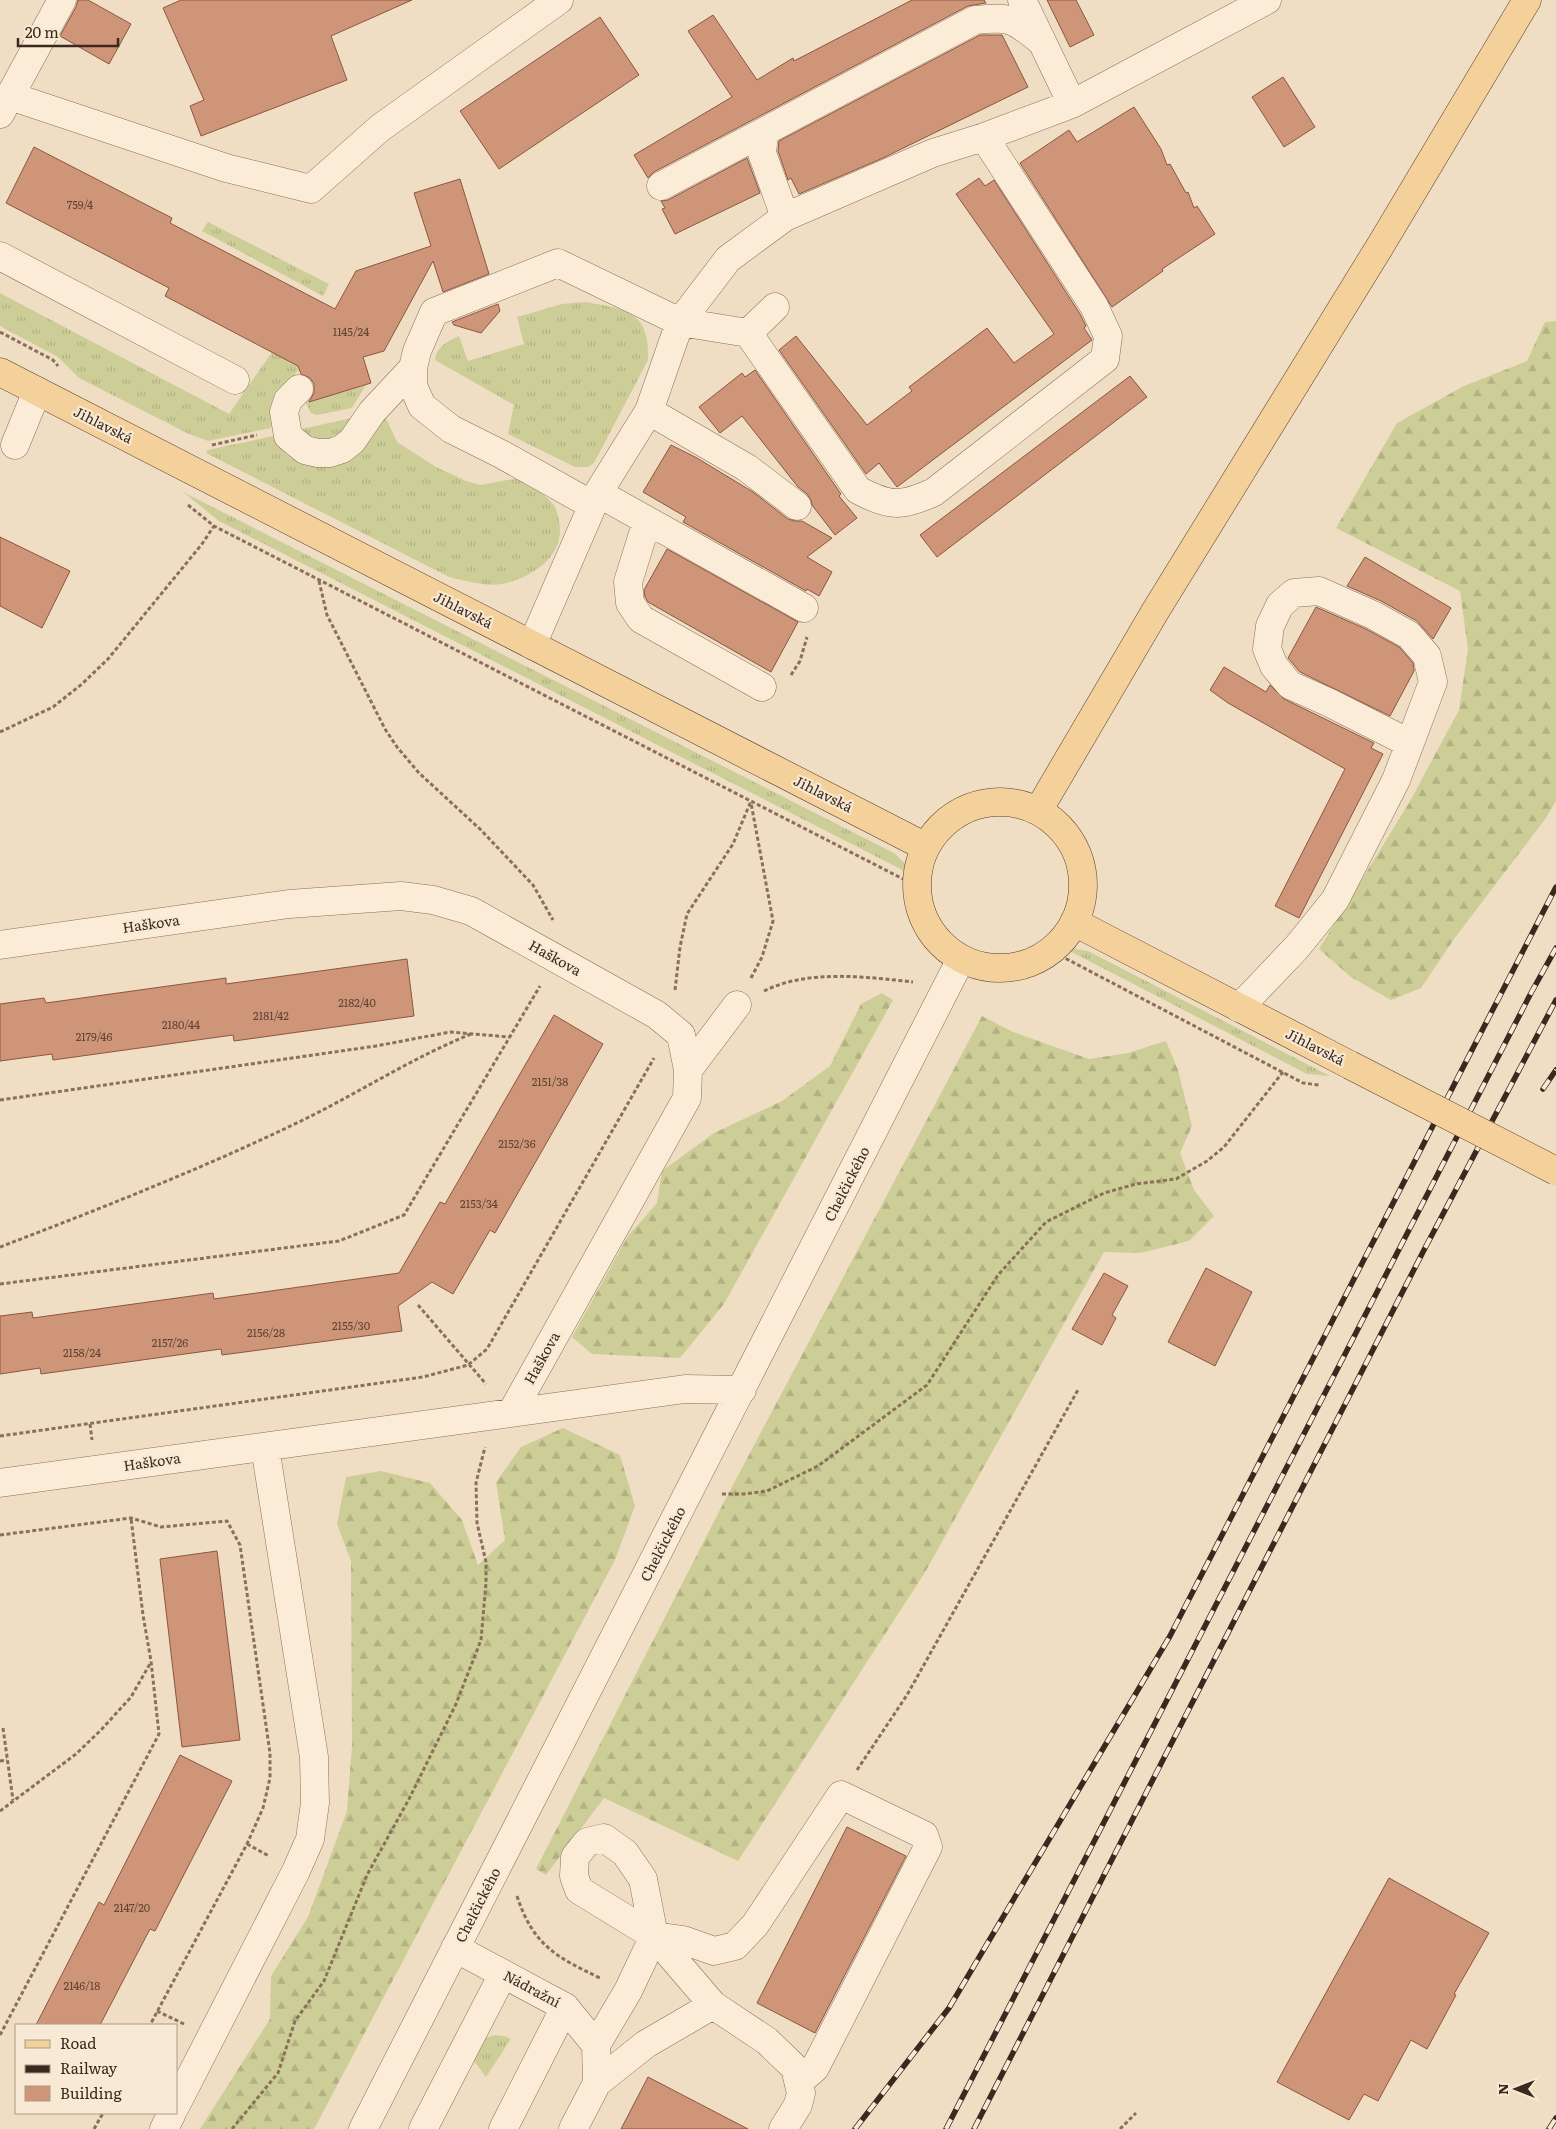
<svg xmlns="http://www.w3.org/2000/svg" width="1556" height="2129" font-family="Literata,serif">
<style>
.grass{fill:url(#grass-tufts)}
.forest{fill:url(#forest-firs)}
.building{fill:#cf9578;stroke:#8b563f}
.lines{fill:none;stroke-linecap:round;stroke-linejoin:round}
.minor-casing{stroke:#8b6f59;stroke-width:29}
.major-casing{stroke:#583e2e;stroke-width:29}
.path{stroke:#8b6f59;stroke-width:3;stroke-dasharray:4 2.5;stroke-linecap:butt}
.minor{stroke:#faecd7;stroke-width:28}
.major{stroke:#f4d09b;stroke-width:28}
.rail-casing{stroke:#3a291e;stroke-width:5.5}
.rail{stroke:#f7e9d4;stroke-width:4;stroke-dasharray:11;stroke-linecap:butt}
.major-bridge-casing{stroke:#583e2e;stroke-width:29;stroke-linecap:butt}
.major-bridge{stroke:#f4d09b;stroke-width:28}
.labels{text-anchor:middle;stroke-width:4.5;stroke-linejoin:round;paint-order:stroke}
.number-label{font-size:11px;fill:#5f4434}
.street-label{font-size:14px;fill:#3a291e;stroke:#f7e9d4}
</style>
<defs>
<pattern id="grass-tufts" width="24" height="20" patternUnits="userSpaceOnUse" patternTransform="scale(1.25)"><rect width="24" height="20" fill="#cdce97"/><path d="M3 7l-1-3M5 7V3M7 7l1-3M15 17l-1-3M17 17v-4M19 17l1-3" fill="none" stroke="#b1b182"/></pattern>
<pattern id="forest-firs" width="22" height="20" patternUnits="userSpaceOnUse" patternTransform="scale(1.25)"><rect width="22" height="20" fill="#cdce97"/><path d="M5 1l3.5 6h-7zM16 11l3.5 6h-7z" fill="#b1b182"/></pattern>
</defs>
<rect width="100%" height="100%" fill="#efdec4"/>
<path class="grass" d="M 208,222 L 329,284 L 323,296 L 202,231 Z
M 0,293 L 229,414 L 272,352 L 301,367 C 282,391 268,394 271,428 L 208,441 L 189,434 L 79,378 L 58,357 L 0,326 Z
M 585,302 C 626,309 650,311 648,360 L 594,463 L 588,467 L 575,467 L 508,434 L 514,405 L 435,360 C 436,347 448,341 459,336 L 468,361 L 524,344 L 517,317 L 562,304 Z
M 366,385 L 352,408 L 317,415 L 311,413 L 306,403 L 308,397 L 314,400 Z
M 383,412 L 397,442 L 436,467 L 466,481 L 481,485 L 518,478 C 529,486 544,493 552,503 C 556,507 558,515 559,521 C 566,554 535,576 506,583 C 489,588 466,581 449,577 L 206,453 L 208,450 L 273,436 C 282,454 296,465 317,466 Z
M 356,417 L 349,431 L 322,444 L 297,430 Z
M 183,492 L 894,853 L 922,880 L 219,521 Z
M 1062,947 L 1088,951 L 1330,1076 L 1307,1074 Z
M 494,2035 L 504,2036 L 511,2039 L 486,2077 L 471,2057 L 480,2040 Z"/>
<path class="forest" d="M 1556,321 L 1556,801 L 1546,818 L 1454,939 L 1421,988 L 1391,1000 L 1351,977 L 1319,949 L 1409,803 L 1459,710 L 1468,649 L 1460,591 L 1336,528 L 1397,423 L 1464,386 L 1527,361 L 1545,322 Z
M 882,993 L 893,1000 L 724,1304 L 680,1358 L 592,1354 L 572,1337 L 628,1236 L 657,1203 L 662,1171 L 714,1133 L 782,1101 L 830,1066 L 861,1004 Z
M 982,1016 L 1013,1032 L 1089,1059 L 1128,1053 L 1166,1041 L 1178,1070 L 1192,1126 L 1180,1153 L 1194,1190 L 1214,1216 L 1189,1241 L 1140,1253 L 1104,1252 L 924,1574 L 738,1861 L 604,1798 L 546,1875 L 536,1869 L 726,1498 Z
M 563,1428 L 620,1455 L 635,1506 L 615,1560 L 314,2129 L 200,2129 L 270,2019 L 271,1976 L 308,1917 L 347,1811 L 352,1746 L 351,1561 L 337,1524 L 346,1477 L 381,1471 L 430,1483 L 462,1520 L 478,1565 L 505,1540 L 496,1482 L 521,1447 Z"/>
<path class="building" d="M 78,0 L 88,0 L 131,24 L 109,64 L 60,36 L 76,7 Z
M 181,0 L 412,0 L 331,36 L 347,80 L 201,136 L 190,106 L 204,100 L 163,8 Z
M 912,0 L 984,0 L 986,3 L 968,6 L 654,172 L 648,178 L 634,155 L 732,97 L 688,31 L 713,15 L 757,80 L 793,58 L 794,61 Z
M 1047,0 L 1076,0 L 1094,35 L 1070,47 Z
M 600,17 L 639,75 L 499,169 L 460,111 Z
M 980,35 L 1002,35 L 1028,87 L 883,158 L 799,194 L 791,178 L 788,180 L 778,151 L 779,141 Z
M 1283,77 L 1315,127 L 1284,147 L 1252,97 Z
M 1134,107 L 1161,149 L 1167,165 L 1170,164 L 1186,193 L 1188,192 L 1194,208 L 1197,206 L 1215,234 L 1162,269 L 1163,271 L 1112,307 L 1020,163 L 1069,130 L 1077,142 Z
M 34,147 L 172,218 L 170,223 L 335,309 L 356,271 L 431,246 L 414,193 L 460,179 L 489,274 L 443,292 L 433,261 L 384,351 L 363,357 L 371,383 L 309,402 L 314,393 L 314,384 L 310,378 L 301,374 L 298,366 L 165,296 L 169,288 L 6,203 Z
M 747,158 L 760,193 L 675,234 L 662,209 L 665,208 L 661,201 L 668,200 Z
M 979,178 L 985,186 L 994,180 L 1080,314 L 1086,326 L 1084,328 L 1092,340 L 897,487 L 879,463 L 866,474 L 779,350 L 796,336 L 867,425 L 912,391 L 909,387 L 987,328 L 1014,363 L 1054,334 L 956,194 Z
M 498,304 L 500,311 L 481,333 L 454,325 L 452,322 Z
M 755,370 L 841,494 L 839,496 L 857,518 L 835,535 L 812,505 L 811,500 L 807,494 L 798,487 L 742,416 L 720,433 L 699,407 L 742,373 L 745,377 Z
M 1130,376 L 1147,397 L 937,557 L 920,535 Z
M 671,445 L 697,458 L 753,492 L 788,519 L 795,521 L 802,521 L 832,538 L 807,557 L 832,572 L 819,596 L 807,589 L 806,591 L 683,522 L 686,517 L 643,492 Z
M 0,537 L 70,571 L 42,628 L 0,606 Z
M 667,549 L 798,622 L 771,672 L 648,602 L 645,597 L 644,590 Z
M 1365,557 L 1451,608 L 1433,639 L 1417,621 L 1381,601 L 1347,586 Z
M 1316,607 L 1366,629 L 1399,647 L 1413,663 L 1414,671 L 1390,716 L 1300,672 L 1288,658 Z
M 1224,667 L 1266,692 L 1270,685 L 1284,699 L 1374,743 L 1371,748 L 1383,754 L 1299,918 L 1275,906 L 1345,769 L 1228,703 L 1210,690 Z
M 407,959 L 414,1016 L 234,1041 L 233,1035 L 53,1060 L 52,1054 L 0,1061 L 0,1004 L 44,998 L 46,1003 L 226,978 L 226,984 Z
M 554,1015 L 603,1044 L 495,1233 L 490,1230 L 453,1294 L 432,1282 L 398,1306 L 402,1331 L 222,1355 L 221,1349 L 41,1374 L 40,1368 L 0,1374 L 0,1316 L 32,1312 L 33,1318 L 213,1293 L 214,1299 L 399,1273 L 440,1202 L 445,1204 Z
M 1206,1268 L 1252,1292 L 1215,1366 L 1168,1342 Z
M 1104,1273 L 1128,1286 L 1112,1315 L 1116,1318 L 1102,1345 L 1072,1329 Z
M 217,1551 L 240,1740 L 182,1747 L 160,1559 Z
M 180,1755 L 232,1781 L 155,1931 L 150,1929 L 100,2025 L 36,2025 L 99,1902 L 104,1905 Z
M 847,1827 L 906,1856 L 815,2033 L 757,2003 Z
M 1389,1878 L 1489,1933 L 1454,1994 L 1456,1995 L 1427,2049 L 1411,2040 L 1378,2101 L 1364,2094 L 1349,2120 L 1277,2082 Z
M 648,2077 L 748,2129 L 621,2129 Z"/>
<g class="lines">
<defs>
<path id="minor" d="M 1022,0 L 1072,104
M 10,96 L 226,168 L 311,189 L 380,128 L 559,0
M 0,114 L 62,0
M 764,134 L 762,153 L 785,217
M 661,186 L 975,20 C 1011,16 1014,19 1042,42
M 0,256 L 235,380
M 748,333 L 775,307
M 299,389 L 288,400 L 284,412 L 288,436 L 305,450 L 318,453 L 330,453 L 342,449 L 352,441 L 372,412 L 413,368
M 649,411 L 747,468 L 797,506
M 15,445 L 37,391
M 598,493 L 804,608
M 592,505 L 501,454 L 451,429 L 422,406 L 413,386 L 413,368 L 417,351 L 434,312 L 558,263 L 680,322 L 748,333 L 858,490 C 890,507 902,507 934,492 L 1105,359 L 1108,336 L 1094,306 L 984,137
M 647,521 L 628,582 L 630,603 L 641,619 L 762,687
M 532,645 L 598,493 L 649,411 L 680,322 L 728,259 L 785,217 L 933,153 L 984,137 L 1072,104 L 1267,0
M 0,945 L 289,904 L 401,896 L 433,900 L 471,911 L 657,1015 L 681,1035 L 688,1070 L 687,1098 L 512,1412
M 1239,1008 L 1297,947 L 1335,900 L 1396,780 L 1433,682 L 1427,656 L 1409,635 L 1373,615 L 1319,591 L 1294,593 L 1280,605 L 1270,626 L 1267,649 L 1274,666 L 1290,685 L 1330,703 L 1409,743
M 688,1070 L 737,1005
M 0,1483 L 685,1389 L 742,1390
M 654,1936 L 683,1940 L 714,1951 L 735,1946 L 755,1925 L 841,1795 L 924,1835 L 928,1847 L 815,2068 L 799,2082
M 455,1948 L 565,2007 L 596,2045 L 597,2083 L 573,2129
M 596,2045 L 628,1991 L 654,1936 L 643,1879 L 625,1853 L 604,1838 L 587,1842 L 575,1857 L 574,1876 L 579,1890 L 654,1936 L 713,2005 L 767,2041 L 795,2068 L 801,2093 L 798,2105 L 783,2129
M 597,2083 L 646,2044 L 713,2005
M 176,2105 L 296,1871 L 310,1839 L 315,1803 L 314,1757 L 265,1447
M 164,2129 L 172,2113
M 363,2129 L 961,959
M 423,2129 L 503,1974
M 503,2129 L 565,2007"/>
<path id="major" d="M 0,372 L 926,847
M917 885a83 83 0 1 1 166 0a83 83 0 1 1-166 0Z
M 1038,811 L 1156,610 L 1382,243 L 1527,0
M 1074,922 L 1350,1065"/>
</defs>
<use href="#minor" class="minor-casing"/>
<use href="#major" class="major-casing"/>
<path class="path" d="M 0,332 L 53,360 L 58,366
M 212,445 L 257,435
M 188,505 L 214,526 L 907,881 C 908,907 915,929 933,949
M 319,581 L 327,615 L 385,729 L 397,747 L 419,773 L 481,830 L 533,885 L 553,920
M 791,675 L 800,661 L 807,637
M 0,732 L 53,707 L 82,684 L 108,659 L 202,544 L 214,526
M 987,977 C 1015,981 1039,973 1061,956 L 1303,1083 L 1319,1085
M 751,978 L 762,957 L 773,921 L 751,803
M 675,990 L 680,947 L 687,914 L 733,844 L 751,801
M 764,991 C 808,969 867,977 913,982
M 0,1100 L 376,1046 L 450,1032 L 509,1037
M 0,1247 C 102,1208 204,1168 303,1120 C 360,1092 412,1058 471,1034
M 0,1284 L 339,1241 L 404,1215 L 540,986
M 418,1305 L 486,1384
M 90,1424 L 92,1440
M 0,1436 L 423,1377 L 468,1365 L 487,1349 L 654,1058
M 722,1494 L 744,1494 L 767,1491 L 818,1466 L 927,1385 L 998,1275 L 1046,1222 L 1104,1193 L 1136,1184 L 1176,1179 L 1207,1161 L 1224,1147 L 1283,1072
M 0,1535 L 131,1518 L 161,1527 L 227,1521 L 240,1545 L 270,1753 L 270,1778 L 263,1808 L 247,1844 L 150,2025
M 3,1728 L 13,1800
M 0,1761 L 7,1760
M 857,1770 L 907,1695 L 1079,1388
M 0,1811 L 76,1754 L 101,1730 L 131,1697 L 151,1662
M 247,1844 L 269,1856
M 517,1896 C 533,1945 556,1957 600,1978
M 157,2011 L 184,2024
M 0,2035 L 159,1734 L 151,1661 L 143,1615 L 131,1518
M 94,2129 L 103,2113
M 232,2129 L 278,2073 L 295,2021 L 324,1981 L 367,1875 L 409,1799 L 456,1704 L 481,1640 L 486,1583 L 486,1562 L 477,1523 L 476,1483 L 485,1447
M 1120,2129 L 1136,2113"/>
<use href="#minor" class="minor"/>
<use href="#major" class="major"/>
<defs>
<path id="rail" d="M 1543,1089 L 1556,1070
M 855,2129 L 949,2008 L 1170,1636 L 1556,887
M 946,2129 L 1531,993 L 1556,948
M 974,2129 L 1424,1250 L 1556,1000
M 1549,2129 L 1556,2118"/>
</defs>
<use href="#rail" class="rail-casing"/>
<use href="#rail" class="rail"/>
<defs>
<path id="major-bridge" d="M 1350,1065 L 1556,1171"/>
</defs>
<use href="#major-bridge" class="major-bridge-casing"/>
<use href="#major-bridge" class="major-bridge"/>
</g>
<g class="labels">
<g class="number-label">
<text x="80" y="209">759/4</text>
<text x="351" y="336">1145/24</text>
<text x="357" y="1007">2182/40</text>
<text x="271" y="1020">2181/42</text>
<text x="181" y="1029">2180/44</text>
<text x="94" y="1041">2179/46</text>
<text x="550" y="1086">2151/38</text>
<text x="517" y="1148">2152/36</text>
<text x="479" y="1208">2153/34</text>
<text x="351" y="1330">2155/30</text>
<text x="266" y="1337">2156/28</text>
<text x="170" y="1347">2157/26</text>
<text x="82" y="1357">2158/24</text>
<text x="132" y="1912">2147/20</text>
<text x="82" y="1990">2146/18</text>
</g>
<g class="street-label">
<text transform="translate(103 425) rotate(27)" y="5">Jihlavská</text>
<text transform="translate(463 610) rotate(27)" y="5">Jihlavská</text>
<text transform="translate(823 794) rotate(27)" y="5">Jihlavská</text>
<text transform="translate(151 924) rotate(-8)" y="5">Haškova</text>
<text transform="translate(555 958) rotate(29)" y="5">Haškova</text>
<text transform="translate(1315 1047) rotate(27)" y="5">Jihlavská</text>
<text transform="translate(847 1184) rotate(-63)" y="5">Chelčického</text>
<text transform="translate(542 1358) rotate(-61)" y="5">Haškova</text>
<text transform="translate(152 1462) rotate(-8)" y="5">Haškova</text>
<text transform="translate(663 1544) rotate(-63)" y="5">Chelčického</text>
<text transform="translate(478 1905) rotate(-63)" y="5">Chelčického</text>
<text transform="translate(532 1989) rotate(28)" y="5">Nádražní</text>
</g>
</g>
<rect x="15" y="2024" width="162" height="90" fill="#f7e9d4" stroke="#ab9c8b"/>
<rect x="25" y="2040" width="25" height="8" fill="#f4d09b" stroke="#ab9c8b"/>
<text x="60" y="2049" font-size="15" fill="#3a291e">Road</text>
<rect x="25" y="2065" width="25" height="8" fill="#3a291e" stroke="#ab9c8b"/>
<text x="60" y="2074" font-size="15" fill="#3a291e">Railway</text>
<rect x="25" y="2086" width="25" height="15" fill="#cf9578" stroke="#ab9c8b"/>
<text x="60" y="2099" font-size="15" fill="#3a291e">Building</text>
<g transform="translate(1516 2089) rotate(270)" stroke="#f7e9d4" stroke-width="4" paint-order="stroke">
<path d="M0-4L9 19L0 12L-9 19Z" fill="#3a291e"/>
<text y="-8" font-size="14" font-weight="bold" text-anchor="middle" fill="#3a291e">N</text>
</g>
<path d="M18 38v8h100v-8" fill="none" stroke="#3a291e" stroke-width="2.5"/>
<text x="25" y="38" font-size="15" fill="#3a291e" stroke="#f7e9d4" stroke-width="4" paint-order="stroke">20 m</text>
</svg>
